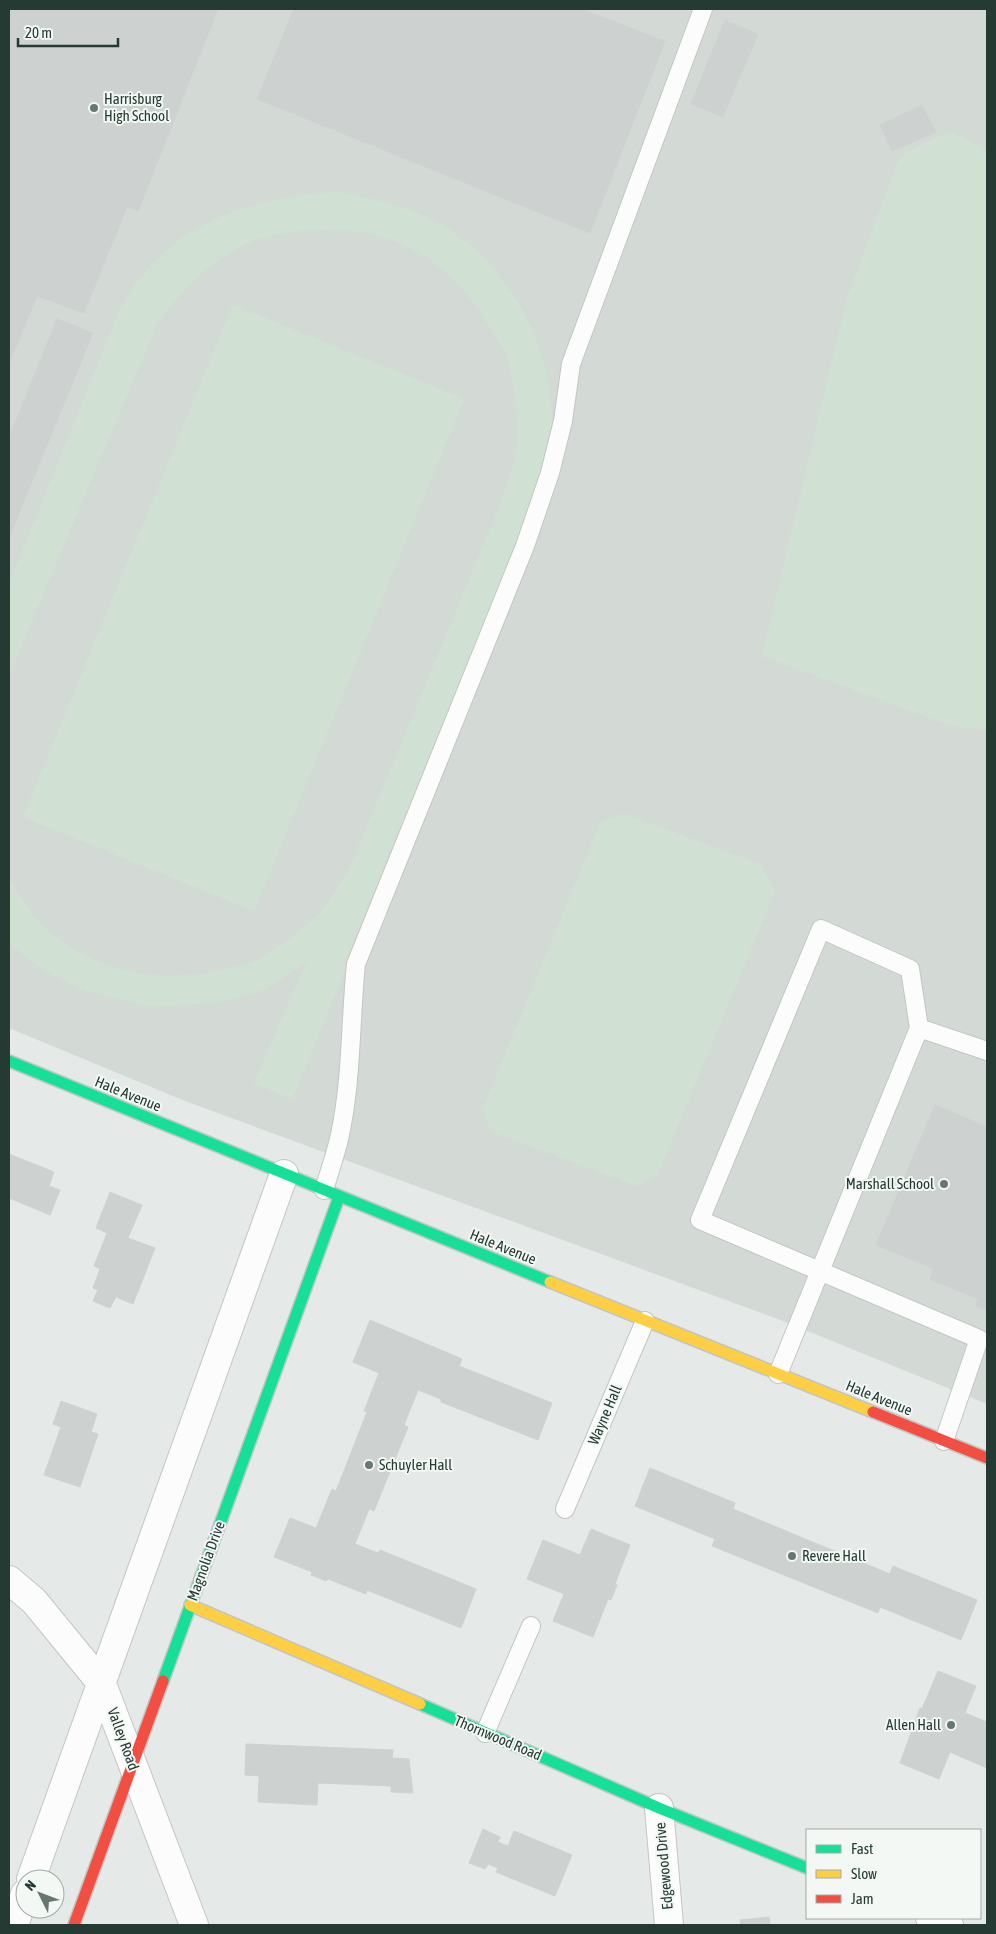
<svg xmlns="http://www.w3.org/2000/svg" width="996" height="1934" font-family="'Asap Condensed',sans-serif">
<style>
.built{fill:#d3dad6}
.green{fill:#d0e1d3}
.building{fill:#cdd2d0;stroke:#ced2d0}
.lines{fill:none;stroke-linecap:round;stroke-linejoin:round}
.lane-casing{stroke:#c2c6c4;stroke-width:20}
.street-casing{stroke:#c2c6c4;stroke-width:30}
.fast-casing{stroke:#c0c6c4;stroke-width:14}
.slow-casing{stroke:#c0c6c4;stroke-width:14}
.jam-casing{stroke:#c0c6c4;stroke-width:14}
.lane{stroke:#fbfcfb;stroke-width:18}
.street{stroke:#fbfcfb;stroke-width:28}
.fast{stroke:#16e098;stroke-width:11}
.slow{stroke:#ffcf43;stroke-width:11}
.jam{stroke:#f24e42;stroke-width:11}
.poi-dot{fill:#687771;stroke:#f3f8f5;stroke-width:2}
.labels{text-anchor:middle;stroke-width:4;stroke-linejoin:round;paint-order:stroke}
.poi-label{font-size:15px;fill:#243a32;stroke:#f3f8f5;text-anchor:start}
.street-label{font-size:15px;fill:#243a32;stroke:#f3f8f5}
</style>
<rect width="100%" height="100%" fill="#e5e9e7"/>
<path class="built" d="M 9,9 L 987,9 L 987,1404 L 783,1321 L 185,1101 L 9,1028 Z"/>
<path class="green" d="M 950,131 L 987,150 L 987,731 L 949,725 L 762,656 L 847,298 L 900,156 Z
M 339,192 C 377,200 418,208 450,230 C 519,277 556,359 552,441 C 552,453 549,466 547,479 L 292,1099 L 254,1083 L 307,961 L 264,990 L 218,1003 L 148,1006 L 86,991 L 44,971 L 9,943 L 9,879 C 22,898 35,921 53,935 C 104,974 164,984 225,969 C 235,967 246,965 255,961 C 278,948 310,926 326,905 C 334,894 341,881 349,870 L 500,505 C 506,485 516,463 517,443 C 519,416 514,374 504,350 C 499,340 492,330 486,321 C 446,255 386,224 309,230 C 290,232 267,235 249,242 C 211,260 181,290 157,324 L 9,675 L 9,584 L 121,307 C 129,296 135,283 144,273 C 196,213 264,197 339,192 Z
M 233,305 L 464,399 L 254,911 L 23,817 Z
M 624,814 L 760,864 L 775,891 L 657,1176 L 637,1186 L 490,1131 L 483,1108 L 601,821 Z"/>
<path class="building" d="M 9,9 L 218,9 L 138,211 L 127,207 L 84,313 L 37,296 L 9,364 Z
M 294,9 L 581,9 L 665,41 L 590,233 L 257,99 Z
M 725,20 L 758,34 L 723,117 L 691,104 Z
M 922,105 L 936,132 L 892,151 L 880,125 Z
M 57,319 L 93,333 L 9,538 L 9,438 Z
M 935,1105 L 987,1127 L 987,1311 L 976,1306 L 978,1299 L 930,1279 L 934,1269 L 876,1245 Z
M 9,1154 L 54,1172 L 49,1186 L 60,1190 L 50,1215 L 9,1198 Z
M 110,1192 L 142,1205 L 128,1238 L 155,1248 L 133,1304 L 116,1297 L 110,1308 L 93,1301 L 98,1290 L 93,1288 L 100,1269 L 94,1266 L 107,1233 L 96,1228 Z
M 370,1320 L 462,1359 L 459,1366 L 552,1403 L 538,1440 L 441,1402 L 441,1399 L 418,1390 L 404,1425 L 408,1427 L 374,1511 L 369,1509 L 355,1544 L 378,1553 L 380,1550 L 476,1589 L 461,1628 L 367,1590 L 366,1594 L 328,1579 L 326,1581 L 311,1575 L 312,1572 L 274,1557 L 290,1518 L 316,1528 L 332,1489 L 336,1491 L 367,1412 L 364,1411 L 379,1373 L 353,1362 Z
M 61,1401 L 97,1414 L 91,1432 L 98,1434 L 80,1487 L 44,1475 L 61,1427 L 53,1424 Z
M 650,1468 L 735,1503 L 733,1509 L 890,1574 L 893,1566 L 977,1600 L 961,1640 L 880,1607 L 878,1613 L 712,1546 L 715,1539 L 635,1506 Z
M 591,1529 L 630,1545 L 615,1584 L 617,1585 L 611,1600 L 608,1599 L 593,1637 L 553,1621 L 564,1594 L 527,1579 L 543,1540 L 580,1555 Z
M 938,1671 L 976,1686 L 965,1713 L 987,1722 L 987,1768 L 950,1752 L 939,1779 L 900,1763 L 920,1708 L 922,1709 Z
M 246,1744 L 393,1750 L 392,1758 L 409,1759 L 413,1793 L 391,1792 L 391,1786 L 318,1783 L 317,1805 L 258,1802 L 259,1776 L 245,1775 Z
M 483,1829 L 500,1837 L 498,1842 L 508,1846 L 514,1831 L 572,1855 L 555,1896 L 496,1872 L 498,1868 L 488,1864 L 485,1869 L 469,1863 Z
M 769,1917 L 770,1925 L 741,1925 L 740,1920 Z"/>
<g class="lines">
<defs>
<path id="lane" d="M 919,1028 L 987,1051
M 324,1190 C 329,1173 335,1156 339,1139 C 352,1082 350,1022 356,964 L 525,546 L 550,473 L 563,421 L 571,364 L 703,9
M 778,1374 L 919,1028 L 910,969 L 821,929 L 700,1220 L 979,1339 L 944,1441
M 565,1509 L 645,1321
M 485,1733 L 531,1626"/>
<path id="street" d="M 9,1580 L 34,1601 L 102,1684 L 194,1925
M 659,1808 L 669,1925
M 31,1879 L 284,1174
M 930,1918 L 949,1925
M 14,1925 L 25,1894"/>
<path id="fast" d="M 9,1061 L 550,1282
M 163,1681 L 339,1197
M 420,1704 L 659,1808 L 807,1868"/>
<path id="slow" d="M 550,1282 L 873,1412
M 190,1605 L 420,1704"/>
<path id="jam" d="M 873,1412 L 987,1458
M 74,1925 L 163,1681"/>
</defs>
<use href="#lane" class="lane-casing"/>
<use href="#street" class="street-casing"/>
<use href="#fast" class="fast-casing"/>
<use href="#slow" class="slow-casing"/>
<use href="#jam" class="jam-casing"/>
<use href="#lane" class="lane"/>
<use href="#street" class="street"/>
<use href="#fast" class="fast"/>
<use href="#slow" class="slow"/>
<use href="#jam" class="jam"/>
</g>
<g class="poi-dot">
<circle cx="94" cy="108" r="5"/>
<circle cx="944" cy="1184" r="5"/>
<circle cx="369" cy="1465" r="5"/>
<circle cx="792" cy="1556" r="5"/>
<circle cx="951" cy="1725" r="5"/>
</g>
<g class="labels">
<g class="poi-label">
<text x="104" y="104">Harrisburg<tspan x="104" dy="17">High School</tspan></text>
<text x="934" y="1189" text-anchor="end">Marshall School</text>
<text x="379" y="1470">Schuyler Hall</text>
<text x="802" y="1561">Revere Hall</text>
<text x="941" y="1730" text-anchor="end">Allen Hall</text>
</g>
<g class="street-label">
<text transform="translate(128 1094) rotate(22)" y="5">Hale Avenue</text>
<text transform="translate(503 1247) rotate(22)" y="5">Hale Avenue</text>
<text transform="translate(879 1398) rotate(22)" y="5">Hale Avenue</text>
<text transform="translate(605 1415) rotate(-67)" y="5">Wayne Hall</text>
<text transform="translate(206 1561) rotate(-70)" y="5">Magnolia Drive</text>
<text transform="translate(498 1738) rotate(23)" y="5">Thornwood Road</text>
<text transform="translate(123 1739) rotate(70)" y="5">Valley Road</text>
<text transform="translate(664 1866) rotate(-95)" y="5">Edgewood Drive</text>
</g>
</g>
<rect width="996" height="1934" fill="none" stroke="#243a32" stroke-width="20"/>
<rect x="806" y="1829" width="175" height="90" fill="#f3f8f5" stroke="#a0aca7"/>
<rect x="816" y="1845" width="25" height="8" fill="#16e098" stroke="#a0aca7"/>
<text x="851" y="1854" font-size="15" fill="#243a32">Fast</text>
<rect x="816" y="1870" width="25" height="8" fill="#ffcf43" stroke="#a0aca7"/>
<text x="851" y="1879" font-size="15" fill="#243a32">Slow</text>
<rect x="816" y="1895" width="25" height="8" fill="#f24e42" stroke="#a0aca7"/>
<text x="851" y="1904" font-size="15" fill="#243a32">Jam</text>
<g transform="translate(40 1894) rotate(312)"><circle r="24" fill="#f3f8f5" stroke="#a0aca7"/>
<path d="M0-4L9 19L0 12L-9 19Z" fill="#687771"/>
<text y="-8" font-size="14" font-weight="bold" text-anchor="middle" fill="#243a32">N</text>
</g>
<path d="M18 38v8h100v-8" fill="none" stroke="#243a32" stroke-width="2.5"/>
<text x="25" y="38" font-size="15" fill="#243a32" stroke="#f3f8f5" stroke-width="4" paint-order="stroke">20 m</text>
</svg>
